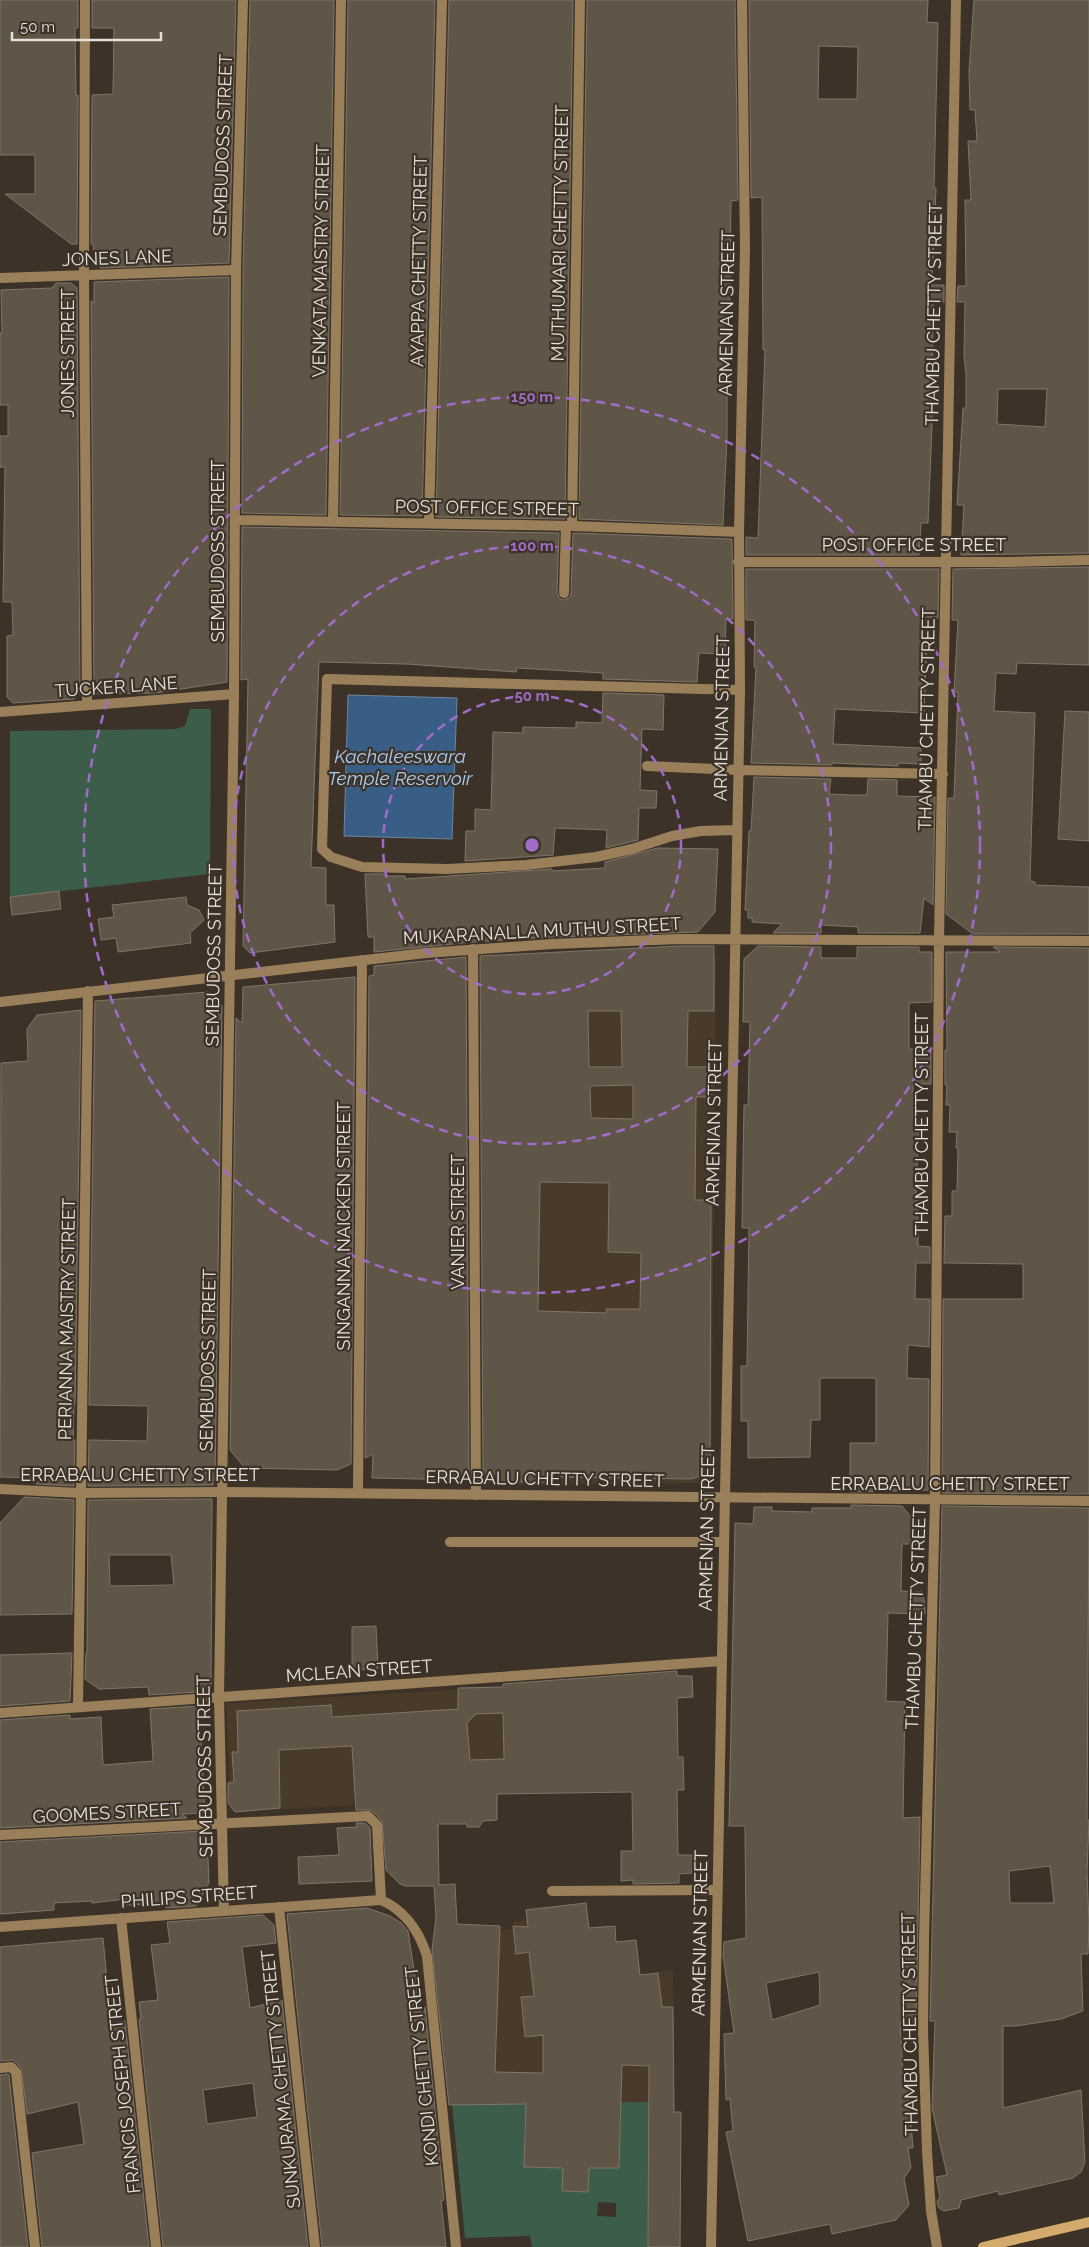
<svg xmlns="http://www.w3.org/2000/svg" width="1089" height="2247" font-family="Raleway,sans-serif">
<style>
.built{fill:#493a29}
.green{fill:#3c5d4a;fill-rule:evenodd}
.water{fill:#395e85;stroke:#6d859e}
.building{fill:#5f5648;stroke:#7f7668;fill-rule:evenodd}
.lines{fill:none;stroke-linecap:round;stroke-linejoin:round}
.service{stroke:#99805a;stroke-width:10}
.pedestrian{stroke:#99805a;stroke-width:10}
.minor{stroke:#99805a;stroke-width:10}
.tertiary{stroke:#99805a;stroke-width:10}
.secondary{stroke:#d2aa6b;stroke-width:10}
.ring{fill:none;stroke:#a16bc8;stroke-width:2.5;stroke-dasharray:9 6}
.labels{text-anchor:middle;stroke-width:4.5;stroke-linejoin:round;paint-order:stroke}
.street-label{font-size:18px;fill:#e7e0d9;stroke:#3d3227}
.water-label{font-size:19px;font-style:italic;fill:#abcdf3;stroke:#3d3227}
.centre{fill:#a16bc8;stroke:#3d3227;stroke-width:2.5}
.ring-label{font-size:15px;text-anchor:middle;font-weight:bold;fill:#a16bc8;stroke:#3d3227;stroke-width:4.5;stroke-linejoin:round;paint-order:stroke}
</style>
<rect width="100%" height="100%" fill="#3d3227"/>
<path class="built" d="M 716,958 L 711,1483 L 500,1485 L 496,972 Z
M 503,1687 L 504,1759 L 496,1759 L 497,1820 L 483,1821 L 479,1827 L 467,1827 L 467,1812 L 446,1818 L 446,1824 L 388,1826 L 375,1813 L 355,1805 L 235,1812 L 231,1806 L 226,1703 Z
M 586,1903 L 589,1928 L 615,1926 L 616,1942 L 640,1975 L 673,1970 L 674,2102 L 452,2104 L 467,1925 L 500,1926 L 501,1930 L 514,1929 L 514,1922 L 527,1920 L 527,1908 Z"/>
<path class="green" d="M 190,709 L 211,709 L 210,874 L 10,897 L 10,731 L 175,729 L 185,726 Z
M 649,2102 L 648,2247 L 532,2247 L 530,2236 L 465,2238 L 452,2104 ZM 525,2115 L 621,2116 L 619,2168 L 524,2167 ZM 589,2169 L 588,2192 L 563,2191 ZM 598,2202 L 616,2203 L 616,2217 L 597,2216 Z"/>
<path class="water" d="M 348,695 L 457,698 L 452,839 L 344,836 Z"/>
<path class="building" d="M 0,0 L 78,0 L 78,28 L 75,28 L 76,96 L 78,95 L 77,244 L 71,244 L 5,194 L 35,194 L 35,155 L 0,155 Z
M 92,0 L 236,0 L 229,263 L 101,268 L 94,262 L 93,244 L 91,244 L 92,95 L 113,94 L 114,28 L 92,28 Z
M 250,0 L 334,0 L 326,515 L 242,513 L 243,270 Z
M 348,0 L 435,0 L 422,516 L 340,515 Z
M 449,0 L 573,0 L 565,519 L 436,517 Z
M 587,0 L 735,0 L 738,200 L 731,201 L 729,355 L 727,355 L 727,437 L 723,525 L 579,519 Z
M 749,0 L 928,0 L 927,22 L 938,23 L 934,188 L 936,188 L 932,285 L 944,285 L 944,302 L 933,302 L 932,427 L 928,523 L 921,523 L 919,555 L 746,555 L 746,537 L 758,538 L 765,350 L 763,350 L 762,197 L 751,198 ZM 819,46 L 858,47 L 857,99 L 818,99 Z
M 974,0 L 1089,0 L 1089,553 L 961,555 L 964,505 L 957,505 L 963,408 L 966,408 L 966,373 L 964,356 L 965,302 L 957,302 L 958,286 L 966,286 L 965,200 L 971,200 L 968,141 L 977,141 L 975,110 L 970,110 L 969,71 ZM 998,389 L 1047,389 L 1045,427 L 997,424 Z
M 229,277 L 227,682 L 155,693 L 94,694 L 91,301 L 94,303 L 94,282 Z
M 56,283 L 71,283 L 77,288 L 80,694 L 77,694 L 74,699 L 13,703 L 7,697 L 7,636 L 13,635 L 12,602 L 3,602 L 5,467 L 0,467 L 0,436 L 8,436 L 8,405 L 0,405 L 0,333 L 2,333 L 1,290 L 52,288 Z
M 242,527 L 559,533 L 557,593 L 560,599 L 564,600 L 570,597 L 571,593 L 573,533 L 732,539 L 733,619 L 726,619 L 725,654 L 699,653 L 697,682 L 603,679 L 603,673 L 517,668 L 516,672 L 407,664 L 319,662 L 311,867 L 326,868 L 326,905 L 334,905 L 335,942 L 250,953 L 243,946 L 248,679 L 241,680 Z
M 1089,567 L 1089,665 L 1017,663 L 1016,674 L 996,673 L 994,711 L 1035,713 L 1030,881 L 1035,882 L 1035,885 L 1089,887 L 1089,934 L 973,934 L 946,914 L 948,798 L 954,798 L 958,692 L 954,692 L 958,620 L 952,620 L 953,569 Z
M 746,569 L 939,569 L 938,618 L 928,617 L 924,713 L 835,709 L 833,744 L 921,748 L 921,764 L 898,763 L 898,766 L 832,763 L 832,765 L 751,763 L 756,667 L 754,667 L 755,620 L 746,620 Z
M 603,693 L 664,695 L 663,730 L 642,729 L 640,790 L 657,791 L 656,808 L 639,808 L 638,840 L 606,848 L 607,830 L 555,828 L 553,855 L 465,861 L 466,831 L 475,831 L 475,809 L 491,810 L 493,732 L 523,733 L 523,727 L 576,728 L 576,722 L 602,723 Z
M 1065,711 L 1089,712 L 1089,841 L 1058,839 Z
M 754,777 L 831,779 L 829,794 L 851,795 L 867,795 L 868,779 L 897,780 L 897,796 L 935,797 L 933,905 L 924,898 L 920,933 L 858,933 L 858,927 L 821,925 L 821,933 L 773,933 L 782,924 L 752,922 L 752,918 L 748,918 L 748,910 L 745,910 L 749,831 L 751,831 Z
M 658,848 L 718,849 L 715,912 L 698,932 L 552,937 L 472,942 L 374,952 L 374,937 L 368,937 L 365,874 L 384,874 L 385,876 L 405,876 L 405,879 L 552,869 L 552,871 L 605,868 L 605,862 Z
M 59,891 L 61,909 L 12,915 L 10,897 Z
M 186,897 L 187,905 L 199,910 L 204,920 L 190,933 L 191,943 L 118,952 L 116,938 L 101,940 L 98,919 L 114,917 L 112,905 Z
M 680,946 L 714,946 L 714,1011 L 688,1011 L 687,1067 L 710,1067 L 711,1097 L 696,1097 L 695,1200 L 711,1200 L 710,1473 L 691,1479 L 555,1477 L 555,1482 L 487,1482 L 483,1480 L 480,956 ZM 588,1011 L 621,1011 L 622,1067 L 589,1067 ZM 633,1085 L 633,1119 L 591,1118 L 590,1086 ZM 540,1182 L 609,1183 L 608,1252 L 641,1253 L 640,1309 L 606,1309 L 606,1313 L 538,1311 Z
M 758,946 L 821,947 L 821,958 L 857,958 L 857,947 L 919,947 L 919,952 L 932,952 L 932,1002 L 909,1003 L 909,1049 L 931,1049 L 931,1084 L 913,1084 L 913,1121 L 919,1121 L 916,1195 L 918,1195 L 918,1246 L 930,1247 L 930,1263 L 916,1263 L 915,1299 L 930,1299 L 929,1347 L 908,1345 L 907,1378 L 929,1379 L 928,1490 L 850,1492 L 850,1443 L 876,1443 L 876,1378 L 820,1378 L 820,1420 L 811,1420 L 810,1457 L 748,1458 L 748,1421 L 741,1421 L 741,1366 L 747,1366 L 749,1228 L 742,1228 L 744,1105 L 748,1105 L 750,1022 L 743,1022 L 744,959 Z
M 993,947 L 1089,948 L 1089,1494 L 942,1493 L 942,1490 L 943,1299 L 1023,1299 L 1023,1264 L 944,1263 L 945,1216 L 952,1216 L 952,1191 L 957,1191 L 958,1148 L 956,1148 L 957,1132 L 949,1132 L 950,1105 L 946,1105 L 947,1085 L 945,1085 L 945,1050 L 947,1050 L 946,952 L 1000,952 Z
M 466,957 L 469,1480 L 372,1478 L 373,1454 L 365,1458 L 369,976 L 374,975 L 374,966 Z
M 355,977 L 351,1464 L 337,1470 L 245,1468 L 230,1450 L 236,1018 L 242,1023 L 243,987 Z
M 208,992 L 222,1005 L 215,1480 L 213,1480 L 213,1485 L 88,1486 L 89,1440 L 147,1441 L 148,1406 L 89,1405 L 95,1001 Z
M 81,1010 L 75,1404 L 74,1404 L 73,1440 L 75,1440 L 74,1486 L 36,1484 L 42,1478 L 0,1477 L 1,1063 L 28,1061 L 27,1029 L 37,1015 Z
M 24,1497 L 74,1500 L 72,1614 L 0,1615 L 0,1523 Z
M 212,1499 L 211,1686 L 198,1687 L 198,1692 L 149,1695 L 148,1687 L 99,1689 L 85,1679 L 86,1653 L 87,1653 L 88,1500 ZM 109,1555 L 171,1555 L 174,1585 L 110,1586 Z
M 851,1505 L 902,1506 L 912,1518 L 916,1544 L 902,1544 L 901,1591 L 923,1592 L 925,1610 L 925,1614 L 888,1613 L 886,1701 L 905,1702 L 903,1818 L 920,1817 L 916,2022 L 900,2023 L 904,2089 L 908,2088 L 913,2148 L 908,2148 L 911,2168 L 904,2178 L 909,2205 L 896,2220 L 832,2234 L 830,2224 L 748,2241 L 726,2132 L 733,2131 L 730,2099 L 726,2100 L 724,2034 L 734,2033 L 723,1955 L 724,1942 L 746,1938 L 745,1826 L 729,1826 L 735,1523 L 753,1524 L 754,1507 L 772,1507 L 772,1511 L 812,1512 L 812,1508 L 851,1508 ZM 819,1972 L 820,2005 L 772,2020 L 766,1983 Z
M 942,1506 L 1089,1508 L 1087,1820 L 1089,1820 L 1087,1872 L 1089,1923 L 1088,1954 L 1081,1954 L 1083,2011 L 1061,2019 L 1016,2026 L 1003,2026 L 1003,2108 L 1081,2090 L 1085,2162 L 1081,2172 L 1073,2178 L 999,2195 L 998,2191 L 961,2200 L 959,2208 L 944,2211 L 939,2208 L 937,2202 L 940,2197 L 936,2177 L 947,2175 L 932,2108 L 935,2021 L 930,2021 ZM 1050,1866 L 1054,1903 L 1010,1903 L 1009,1871 Z
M 376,1626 L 378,1668 L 352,1671 L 352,1627 Z
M 72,1653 L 70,1701 L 0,1706 L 0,1655 Z
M 677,1671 L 677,1676 L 692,1676 L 693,1697 L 677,1698 L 678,1757 L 683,1757 L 684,1790 L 677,1790 L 678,1855 L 693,1855 L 693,1873 L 679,1874 L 679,1883 L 633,1884 L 633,1880 L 621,1881 L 621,1851 L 633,1851 L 632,1792 L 497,1794 L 497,1820 L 483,1821 L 479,1827 L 467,1827 L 467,1824 L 438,1824 L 439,1885 L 455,1884 L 457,1924 L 500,1926 L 495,2072 L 543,2073 L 543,2035 L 525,2037 L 521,1997 L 534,1996 L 529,1952 L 516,1954 L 513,1926 L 528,1927 L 526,1910 L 586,1903 L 589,1928 L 615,1926 L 616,1942 L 636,1940 L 640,1975 L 658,1973 L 662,2007 L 673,2007 L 674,2112 L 681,2112 L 680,2247 L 648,2247 L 649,2066 L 622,2065 L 619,2168 L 589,2168 L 588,2192 L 562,2191 L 563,2168 L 524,2167 L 526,2104 L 449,2105 L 432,1950 L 436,1917 L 434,1886 L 405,1886 L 400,1884 L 386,1870 L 382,1821 L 371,1810 L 356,1810 L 352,1746 L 279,1750 L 280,1808 L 235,1812 L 228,1803 L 228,1783 L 234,1782 L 232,1752 L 238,1752 L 237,1711 L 331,1705 L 332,1717 L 458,1709 L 458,1688 L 503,1687 L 503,1684 ZM 503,1713 L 504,1759 L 470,1760 L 467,1723 L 476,1714 Z
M 199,1706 L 205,1813 L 182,1814 L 187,1818 L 0,1828 L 0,1720 L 70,1715 L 70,1719 L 101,1717 L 103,1765 L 153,1761 L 150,1709 Z
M 356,1823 L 365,1823 L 370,1828 L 372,1881 L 299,1884 L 298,1857 L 339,1855 L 337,1828 L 357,1827 Z
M 202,1831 L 207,1835 L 209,1883 L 196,1906 L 166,1908 L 165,1903 L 127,1905 L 126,1899 L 92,1903 L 92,1901 L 54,1903 L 54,1910 L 0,1914 L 0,1842 Z
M 367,1908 L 390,1916 L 401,1923 L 408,1931 L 422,2022 L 425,2007 L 444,2200 L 441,2201 L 446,2247 L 322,2247 L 287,1914 Z
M 263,1915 L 274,1925 L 276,1943 L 242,1947 L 250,2008 L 282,2000 L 308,2247 L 163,2247 L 139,2019 L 141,2019 L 139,2002 L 158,2000 L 151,1945 L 170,1943 L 167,1922 ZM 253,2083 L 257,2117 L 207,2124 L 203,2090 Z
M 103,1938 L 111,2023 L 125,2021 L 149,2247 L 42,2247 L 32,2153 L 84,2144 L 78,2102 L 27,2114 L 21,2068 L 13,2060 L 0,2061 L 0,1947 Z
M 8,2074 L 9,2075 L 28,2247 L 0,2247 L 0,2075 Z"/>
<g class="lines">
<path class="service" d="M 647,766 L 738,770
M 450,1542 L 723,1542
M 552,1891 L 717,1890"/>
<path class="pedestrian" d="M 564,593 L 566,526"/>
<path class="minor" d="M 85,0 L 84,276 L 87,705
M 0,278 L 236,270
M 235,520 L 572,526 L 739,532
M 333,522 L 341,0
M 429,523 L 442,0
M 572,526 L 580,0
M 738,562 L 1007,562 L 1089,560
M 0,712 L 234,694
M 738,770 L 943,774
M 737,830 L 701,831 L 672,836 L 632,849 L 596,857 L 526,865 L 447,869 L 362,867 L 331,857 L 322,849 L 327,679 L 740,690
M 473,949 L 476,1495
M 0,1002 L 426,953 L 552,944 L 680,939 L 1089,941
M 358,1493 L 362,960
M 78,1707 L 88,991
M 0,1713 L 721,1661
M 0,1835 L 368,1816 L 377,1825 L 381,1900
M 279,1907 L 315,2247
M 224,1911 L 219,1698 L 234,694 L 236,270 L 243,0
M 121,1918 L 156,2247
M 0,1927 L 381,1900 C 406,1911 419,1931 427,1956 L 456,2247
M 0,2068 L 11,2067 L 16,2072 L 35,2247
M 711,2247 L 740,690 L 739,532 L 745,249 L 742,0
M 937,2247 L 931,2211 L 927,2151 L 923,2031 L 924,1939 L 935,1500 L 939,940 L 956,0"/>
<path class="tertiary" d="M 0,1489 L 80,1493 L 222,1492 L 1089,1501"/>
<path class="secondary" d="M 983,2247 L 1089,2222"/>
</g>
<g class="ring">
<circle cx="532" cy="845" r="149"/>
<circle cx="532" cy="845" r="299"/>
<circle cx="532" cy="845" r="448"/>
</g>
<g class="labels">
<g class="street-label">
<text transform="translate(223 145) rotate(-88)" y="6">SEMBUDOSS STREET</text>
<text transform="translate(560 233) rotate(-89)" y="6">MUTHUMARI CHETTY STREET</text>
<text transform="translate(117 258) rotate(-2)" y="6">JONES LANE</text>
<text transform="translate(321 261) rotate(-89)" y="6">VENKATA MAISTRY STREET</text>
<text transform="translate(419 261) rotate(-89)" y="6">AYAPPA CHETTY STREET</text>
<text transform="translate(727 313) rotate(-89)" y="6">ARMENIAN STREET</text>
<text transform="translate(934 314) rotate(-89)" y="6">THAMBU CHETTY STREET</text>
<text transform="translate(68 353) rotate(-90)" y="6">JONES STREET</text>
<text transform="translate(487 508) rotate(1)" y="6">POST OFFICE STREET</text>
<text x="914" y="551">POST OFFICE STREET</text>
<text transform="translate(218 551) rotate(-90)" y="6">SEMBUDOSS STREET</text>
<text transform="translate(116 687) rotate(-4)" y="6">TUCKER LANE</text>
<text transform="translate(722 718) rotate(-89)" y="6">ARMENIAN STREET</text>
<text transform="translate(927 719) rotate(-89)" y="6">THAMBU CHETTY STREET</text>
<text transform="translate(542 931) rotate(-3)" y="6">MUKARANALLA MUTHU STREET</text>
<text transform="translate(214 955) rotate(-89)" y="6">SEMBUDOSS STREET</text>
<text transform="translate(714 1123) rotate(-89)" y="6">ARMENIAN STREET</text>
<text transform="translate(922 1124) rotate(-90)" y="6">THAMBU CHETTY STREET</text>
<text transform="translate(458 1222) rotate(-90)" y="6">VANIER STREET</text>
<text transform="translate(344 1226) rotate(-90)" y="6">SINGANNA NAICKEN STREET</text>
<text transform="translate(67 1319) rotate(-89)" y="6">PERIANNA MAISTRY STREET</text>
<text transform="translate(208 1360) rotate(-89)" y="6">SEMBUDOSS STREET</text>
<text x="140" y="1481">ERRABALU CHETTY STREET</text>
<text transform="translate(545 1479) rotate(1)" y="6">ERRABALU CHETTY STREET</text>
<text x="950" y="1490">ERRABALU CHETTY STREET</text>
<text transform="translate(707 1528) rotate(-89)" y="6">ARMENIAN STREET</text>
<text transform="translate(916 1618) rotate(-88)" y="6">THAMBU CHETTY STREET</text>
<text transform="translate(359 1671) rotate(-4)" y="6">MCLEAN STREET</text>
<text transform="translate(205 1766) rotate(-91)" y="6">SEMBUDOSS STREET</text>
<text transform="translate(107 1813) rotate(-3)" y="6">GOOMES STREET</text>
<text transform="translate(189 1897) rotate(-4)" y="6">PHILIPS STREET</text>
<text transform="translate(700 1933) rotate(-89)" y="6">ARMENIAN STREET</text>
<text transform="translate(910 2024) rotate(-91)" y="6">THAMBU CHETTY STREET</text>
<text transform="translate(422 2066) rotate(-96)" y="6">KONDI CHETTY STREET</text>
<text transform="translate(281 2079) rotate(-96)" y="6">SUNKURAMA CHETTY STREET</text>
<text transform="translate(123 2084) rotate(-96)" y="6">FRANCIS JOSEPH STREET</text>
</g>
<g class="water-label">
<text x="400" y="763">Kachaleeswara<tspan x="400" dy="22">Temple Reservoir</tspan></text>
</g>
</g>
<circle cx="532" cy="845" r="8" class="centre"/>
<g class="ring-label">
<text x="532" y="402">150 m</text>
<text x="532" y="551">100 m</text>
<text x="532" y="701">50 m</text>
</g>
<path d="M12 32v8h149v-8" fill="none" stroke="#e7e0d9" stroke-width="2.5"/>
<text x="20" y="32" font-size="15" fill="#e7e0d9" stroke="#3d3227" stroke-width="4" paint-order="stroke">50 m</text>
</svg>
